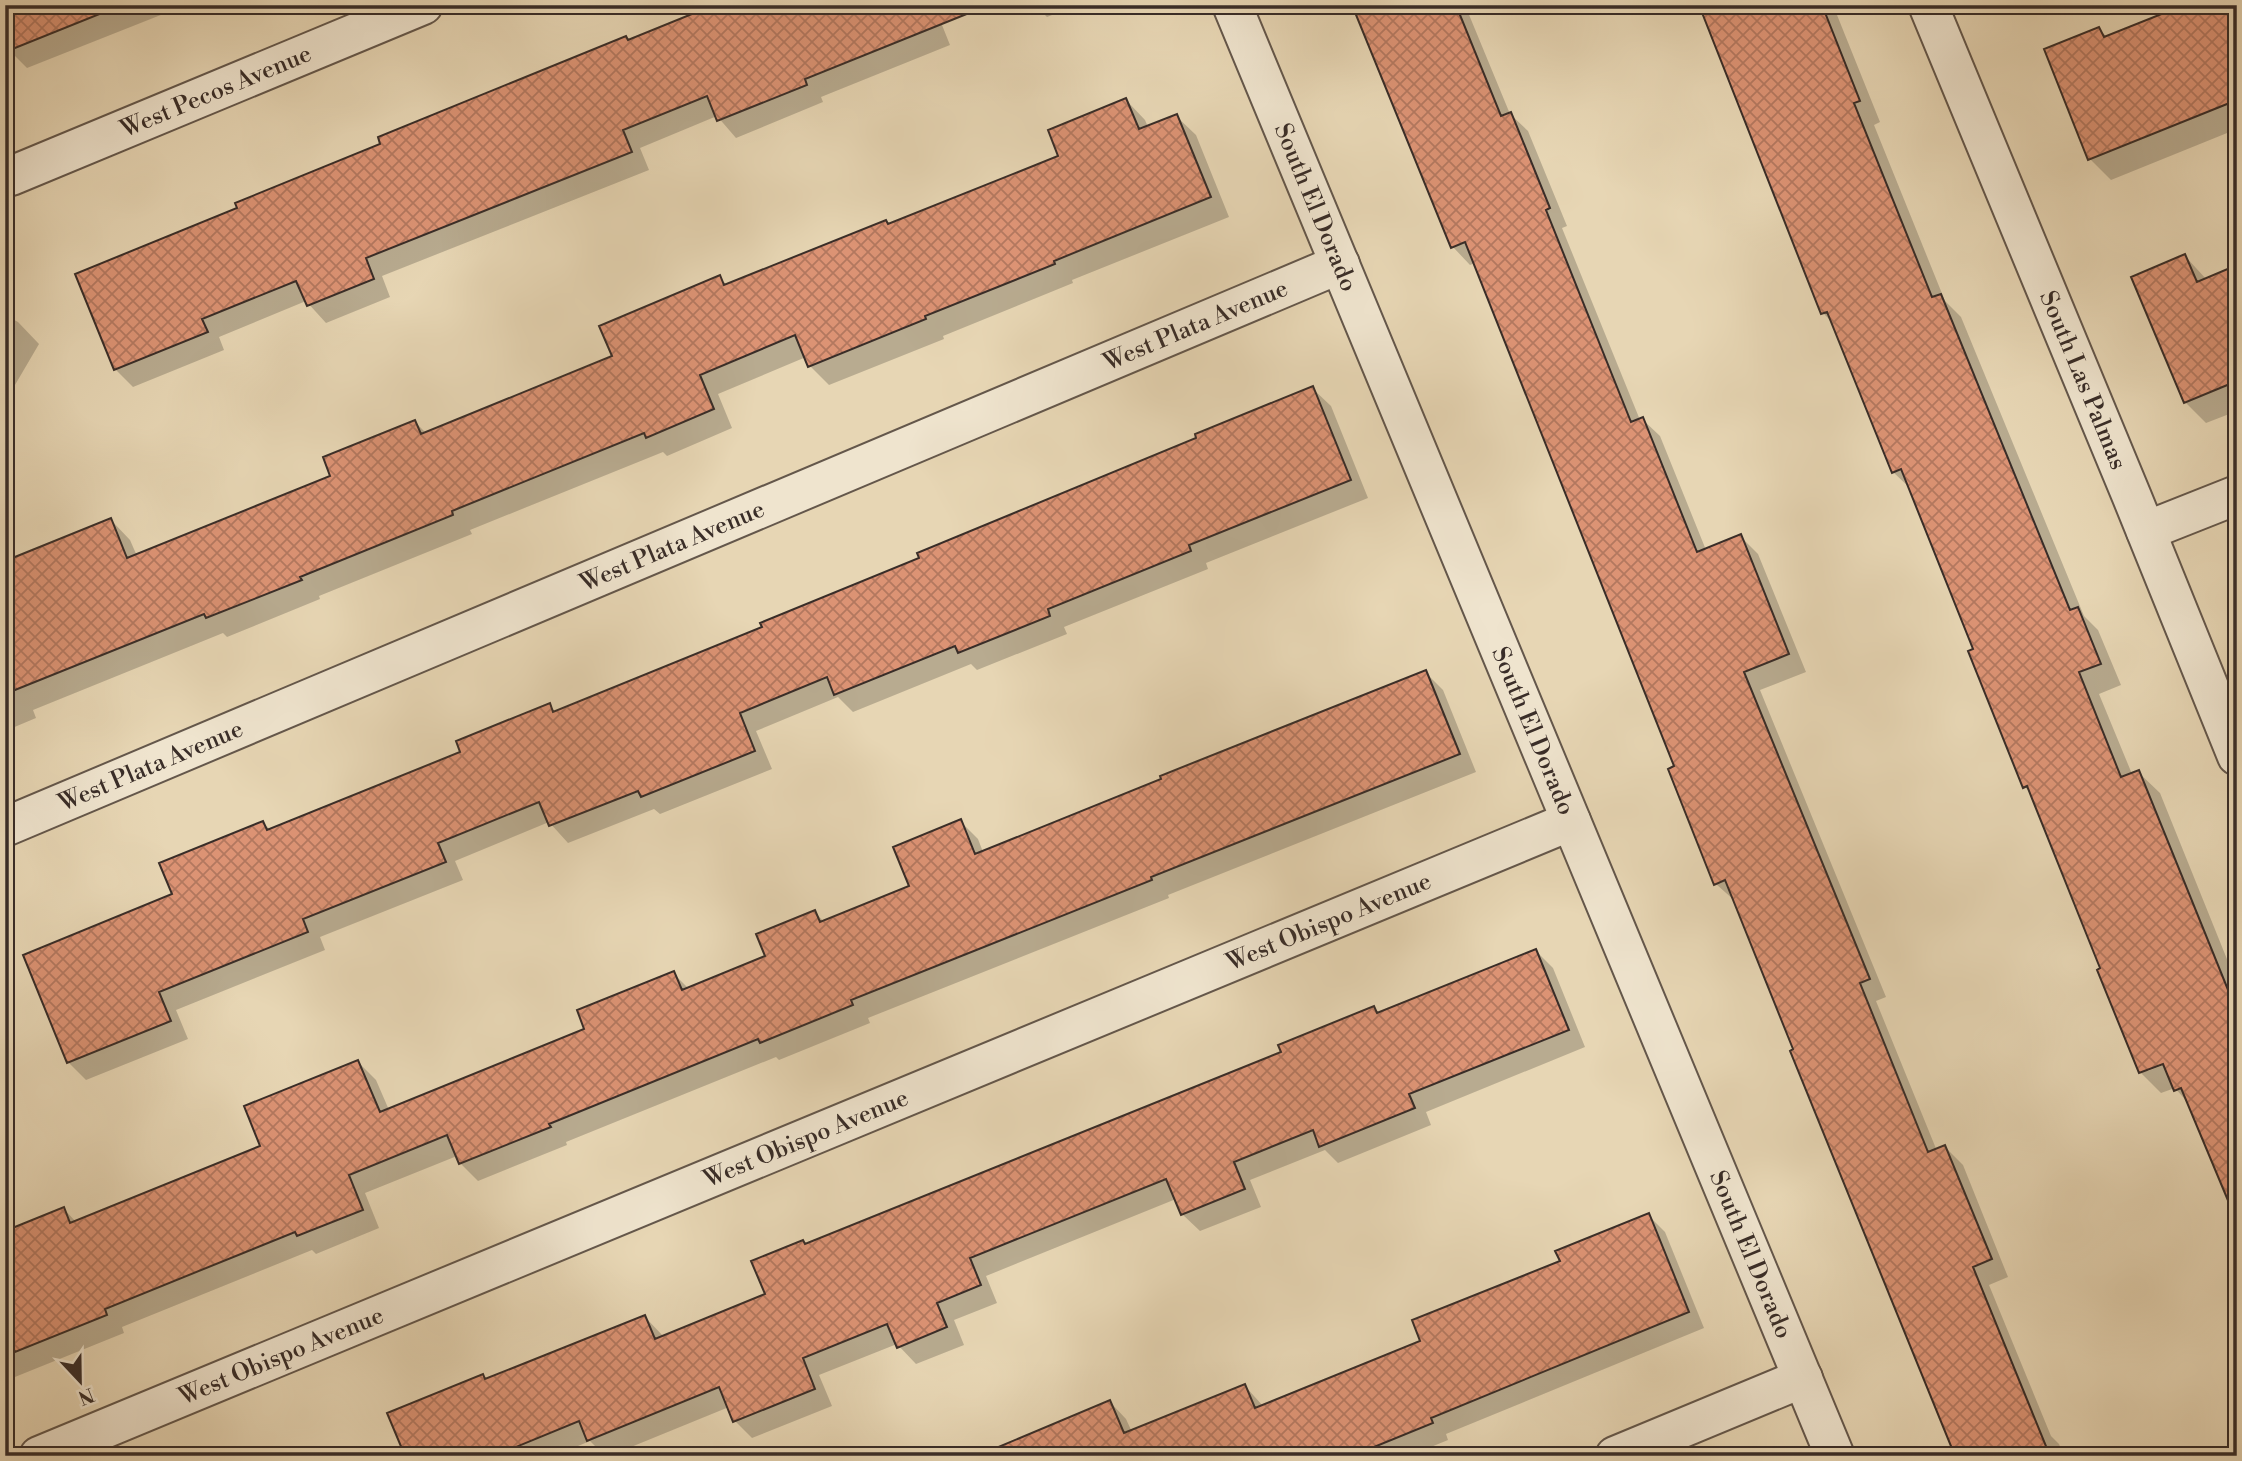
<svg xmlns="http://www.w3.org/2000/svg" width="2242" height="1461" font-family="'Libre Bodoni',serif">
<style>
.shadow{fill:#0003;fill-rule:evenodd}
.building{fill:url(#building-cross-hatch);stroke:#392d28;stroke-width:2}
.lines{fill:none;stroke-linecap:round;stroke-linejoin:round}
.street-casing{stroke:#64574b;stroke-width:42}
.street{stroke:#efe4ce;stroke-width:38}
.labels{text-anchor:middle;stroke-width:6;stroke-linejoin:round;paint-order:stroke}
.street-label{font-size:24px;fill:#392d28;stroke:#efe4ce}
</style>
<defs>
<pattern id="building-cross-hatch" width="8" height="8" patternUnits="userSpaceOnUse" patternTransform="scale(1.75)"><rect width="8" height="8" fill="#dc9374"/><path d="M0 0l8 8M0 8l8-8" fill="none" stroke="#b3785f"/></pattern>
</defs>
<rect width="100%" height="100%" fill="#e7d6b4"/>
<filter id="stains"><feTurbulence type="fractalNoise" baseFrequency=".00286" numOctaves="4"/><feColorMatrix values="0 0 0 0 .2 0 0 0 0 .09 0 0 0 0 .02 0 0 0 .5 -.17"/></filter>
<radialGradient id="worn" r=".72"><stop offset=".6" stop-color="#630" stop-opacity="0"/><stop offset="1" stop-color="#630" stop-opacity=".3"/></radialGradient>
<path class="shadow" d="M 5,5 L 186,5 L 27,68 L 9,50 Z
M 717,5 L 964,5 L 938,15 L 950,45 L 821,97 L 823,102 L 736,138 L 717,116 L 640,148 L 649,170 L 382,276 L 390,297 L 326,323 L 306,301 L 219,337 L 224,350 L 133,387 L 115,369 L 239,209 Z
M 1035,5 L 1077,5 L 1047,17 Z
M 1353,5 L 1465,5 L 1510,114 L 1528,131 L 1567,226 L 1562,228 L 1640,420 L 1642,419 L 1660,436 L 1706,550 L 1740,536 L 1758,554 L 1806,672 L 1760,690 L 1886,997 L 1876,1001 L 1937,1151 L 1945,1147 L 1963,1165 L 2008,1277 L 1989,1285 L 2051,1436 L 2059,1444 L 2064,1456 L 1955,1456 L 1735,901 L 1716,884 L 1676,767 L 1475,263 L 1470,265 L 1453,247 Z
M 1705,5 L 1833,5 L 1880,122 L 1874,125 L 1945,301 L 1961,317 L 2084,616 L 2098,630 L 2121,685 L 2099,694 L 2132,774 L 2138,772 L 2160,793 L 2237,984 L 2237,1222 L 2189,1104 L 2175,1088 L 2161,1093 L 2140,1072 L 2102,969 L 2031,793 L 2025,787 L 1976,650 L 1911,489 L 1893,472 L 1833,323 L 1823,313 ZM 2171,1062 L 2148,1071 L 2148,1067 Z
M 2237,5 L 2237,129 L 2111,180 L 2090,159 L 2099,29 L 2108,38 Z
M 1126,100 L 1145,120 L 1148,127 L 1176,116 L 1196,135 L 1229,217 L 1072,280 L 1073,283 L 943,336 L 944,339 L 829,385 L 810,366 L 806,357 L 718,394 L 732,428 L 667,456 L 663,452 L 470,530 L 472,534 L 319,596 L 320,599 L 227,637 L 223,633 L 33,710 L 36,718 L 5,731 L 5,587 L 111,520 L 130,540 L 137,556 L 333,477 L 415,422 L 426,433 L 614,357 L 719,277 L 728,286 L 889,226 L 1060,157 Z
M 2185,256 L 2207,280 L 2237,267 L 2237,411 L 2206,423 L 2185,402 Z
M 5,315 L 18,322 L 39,344 L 5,402 Z
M 1313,389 L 1331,406 L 1368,498 L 1206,563 L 1208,569 L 1064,627 L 1067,634 L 977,670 L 971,664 L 853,712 L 838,697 L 756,731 L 772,769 L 660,814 L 654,809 L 568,843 L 549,822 L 455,861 L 463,880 L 320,937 L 325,950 L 176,1010 L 188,1039 L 86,1080 L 68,1062 L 25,956 L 174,895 L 263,823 L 271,830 L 462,753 L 549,705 L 556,712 L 764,628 Z
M 1425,672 L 1443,690 L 1476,772 L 1168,895 L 1169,898 L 868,1018 L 870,1023 L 779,1060 L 776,1057 L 566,1142 L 567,1145 L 478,1181 L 460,1163 L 457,1156 L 365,1193 L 379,1228 L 316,1254 L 312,1250 L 122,1327 L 124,1333 L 5,1381 L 5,1233 L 64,1209 L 76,1222 L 262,1147 L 358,1062 L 376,1080 L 389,1110 L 587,1030 L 673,973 L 689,989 L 767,957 L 815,912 L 824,922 L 911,887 L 960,821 L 978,839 L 983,852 Z
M 1536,951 L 1553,968 L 1585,1047 L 1426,1112 L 1431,1125 L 1338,1163 L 1325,1150 L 1250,1180 L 1261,1207 L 1200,1231 L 1182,1214 L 1176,1199 L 986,1276 L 997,1303 L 954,1320 L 964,1345 L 916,1364 L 897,1344 L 819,1375 L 832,1406 L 752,1438 L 735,1421 L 729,1407 L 609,1456 L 605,1456 L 590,1441 L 554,1456 L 378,1456 L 402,1445 L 483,1376 L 487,1380 L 645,1317 L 664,1337 L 767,1295 L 806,1245 L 1283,1053 L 1373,1008 L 1379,1014 Z
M 1648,1215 L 1665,1232 L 1704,1328 L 1446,1434 L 1448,1440 L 1409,1456 L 1030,1456 L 1110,1402 L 1126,1419 L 1132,1432 L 1245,1386 L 1263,1406 L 1423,1342 L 1562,1262 Z
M 2237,1287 L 2237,1307 L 2230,1290 Z"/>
<path class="building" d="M 5,5 L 116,5 L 117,7 L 5,52 Z
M 714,5 L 984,7 L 805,79 L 807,85 L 717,121 L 707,96 L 623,130 L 632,152 L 366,258 L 374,279 L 307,306 L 296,281 L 202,319 L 208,332 L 114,370 L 75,274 L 237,208 L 235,203 L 380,144 L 378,137 L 626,36 L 628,40 Z
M 1352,5 L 1456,5 L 1501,116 L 1511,112 L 1550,208 L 1546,210 L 1631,422 L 1643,417 L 1697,552 L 1741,534 L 1789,654 L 1744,672 L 1870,979 L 1860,983 L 1928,1152 L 1945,1145 L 1992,1259 L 1973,1267 L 2050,1456 L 1955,1456 L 1790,1051 L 1793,1049 L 1725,880 L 1714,885 L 1668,769 L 1674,766 L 1465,242 L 1451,248 Z
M 1699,5 L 1822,5 L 1860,101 L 1854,103 L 1932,297 L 1941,294 L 2070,610 L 2078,607 L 2101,664 L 2079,672 L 2121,777 L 2139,770 L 2237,1012 L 2237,1222 L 2181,1088 L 2174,1091 L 2163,1064 L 2139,1073 L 2097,970 L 2100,968 L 2027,786 L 2023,788 L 1968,651 L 1973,649 L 1901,469 L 1892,473 L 1827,312 L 1821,314 Z
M 2184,5 L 2237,5 L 2237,100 L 2088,160 L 2044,49 L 2099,27 L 2104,37 Z
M 1126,98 L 1139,129 L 1177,114 L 1211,197 L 1054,261 L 1055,264 L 925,316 L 926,319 L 808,367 L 795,335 L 700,375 L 714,409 L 646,438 L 644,433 L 452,511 L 453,515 L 300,577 L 302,580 L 206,618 L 204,614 L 5,694 L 5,561 L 111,518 L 127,558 L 330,476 L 323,457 L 415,420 L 421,434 L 612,356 L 599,326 L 720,275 L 724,285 L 886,220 L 888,224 L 1058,156 L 1048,130 Z
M 2185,254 L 2197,282 L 2237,265 L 2237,381 L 2184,403 L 2131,277 Z
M 1313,386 L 1351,480 L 1189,545 L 1191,551 L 1048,609 L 1050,616 L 958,653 L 955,646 L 834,695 L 827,677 L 740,713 L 755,751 L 641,797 L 638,791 L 549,826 L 539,802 L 438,843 L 446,862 L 303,919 L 308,932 L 159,992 L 171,1021 L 67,1063 L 23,955 L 172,894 L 159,863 L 263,821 L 267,830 L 460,752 L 456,741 L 550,703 L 553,712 L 762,627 L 760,623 L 919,558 L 917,553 L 1196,438 L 1195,434 Z
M 1426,670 L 1460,754 L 1151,877 L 1152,880 L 851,1000 L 853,1005 L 760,1043 L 758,1039 L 549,1124 L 551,1127 L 459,1164 L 447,1135 L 349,1175 L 363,1210 L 297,1236 L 295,1232 L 105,1309 L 107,1315 L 15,1352 L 5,1327 L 5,1231 L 64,1207 L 70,1223 L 260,1146 L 244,1106 L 358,1060 L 380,1112 L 584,1029 L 577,1010 L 674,971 L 682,990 L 765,956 L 756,934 L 815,910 L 820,922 L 909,886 L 893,847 L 961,819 L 975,854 L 1161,779 L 1160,776 Z
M 1536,949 L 1569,1030 L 1409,1094 L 1415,1108 L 1319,1147 L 1313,1130 L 1234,1162 L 1245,1189 L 1181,1215 L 1166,1179 L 970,1258 L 981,1285 L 937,1303 L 947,1327 L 897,1348 L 887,1324 L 803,1358 L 815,1389 L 733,1422 L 719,1387 L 587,1441 L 579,1421 L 494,1456 L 405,1456 L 387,1413 L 483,1374 L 485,1379 L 645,1315 L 655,1339 L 765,1294 L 751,1261 L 803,1240 L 805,1244 L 1281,1052 L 1278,1045 L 1374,1006 L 1377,1013 Z
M 1649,1213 L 1689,1312 L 1431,1418 L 1433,1423 L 1352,1456 L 977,1456 L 1110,1400 L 1124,1433 L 1245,1384 L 1255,1408 L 1420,1341 L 1412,1320 L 1560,1261 L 1555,1251 Z"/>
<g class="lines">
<defs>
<g id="street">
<path id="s1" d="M 1232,5 L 1835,1456"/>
<path id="s2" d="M 1928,5 L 2132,497 L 2237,756"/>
<path id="s3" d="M 5,172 L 11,176 L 423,5"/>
<path d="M 2146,531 L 2237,495"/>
<path id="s4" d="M 5,827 L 1340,264"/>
<path id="s5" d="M 39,1456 L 1571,821"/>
<path d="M 1615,1456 L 1803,1378"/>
</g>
</defs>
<use href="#street" class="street-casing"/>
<use href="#street" class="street"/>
</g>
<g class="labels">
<g class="street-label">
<text dy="8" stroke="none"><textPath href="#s3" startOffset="229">West Pecos Avenue</textPath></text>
<text dy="8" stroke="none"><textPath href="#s1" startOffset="219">South El Dorado</textPath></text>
<text dy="8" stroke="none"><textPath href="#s4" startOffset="1292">West Plata Avenue</textPath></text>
<text dy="8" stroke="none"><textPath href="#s2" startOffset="406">South Las Palmas</textPath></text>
<text dy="8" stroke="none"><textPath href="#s4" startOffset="724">West Plata Avenue</textPath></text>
<text dy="8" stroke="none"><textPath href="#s1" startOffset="786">South El Dorado</textPath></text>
<text dy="8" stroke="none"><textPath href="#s4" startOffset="158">West Plata Avenue</textPath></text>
<text dy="8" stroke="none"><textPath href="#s5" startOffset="1396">West Obispo Avenue</textPath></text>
<text dy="8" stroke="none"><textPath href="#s5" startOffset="830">West Obispo Avenue</textPath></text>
<text dy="8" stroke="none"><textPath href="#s1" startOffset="1353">South El Dorado</textPath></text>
<text dy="8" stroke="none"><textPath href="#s5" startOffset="262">West Obispo Avenue</textPath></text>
</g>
</g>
<rect width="2242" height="1461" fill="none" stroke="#e7d6b4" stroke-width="28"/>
<rect x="7" y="7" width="2228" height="1447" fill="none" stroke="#392d28" stroke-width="3.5"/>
<rect x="14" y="14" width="2214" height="1433" fill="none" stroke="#392d28" stroke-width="2"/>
<g transform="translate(80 1381) rotate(158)" stroke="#efe4ce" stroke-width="5" paint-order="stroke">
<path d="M0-5L12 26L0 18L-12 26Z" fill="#392d28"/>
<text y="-10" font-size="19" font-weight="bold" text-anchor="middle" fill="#392d28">N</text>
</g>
<rect width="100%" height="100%" filter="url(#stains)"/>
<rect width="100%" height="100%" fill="url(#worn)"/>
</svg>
